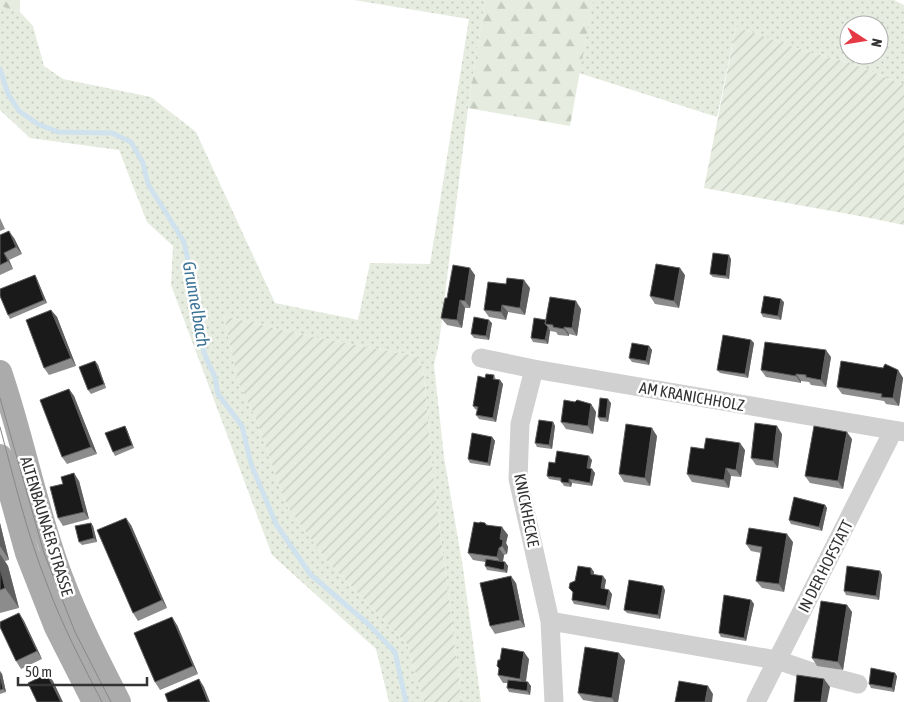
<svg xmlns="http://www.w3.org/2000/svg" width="904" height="702" font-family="'Asap Condensed',sans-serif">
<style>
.grass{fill:url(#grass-dots);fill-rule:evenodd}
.forest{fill:url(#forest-firs)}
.garden{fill:url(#garden-furrows)}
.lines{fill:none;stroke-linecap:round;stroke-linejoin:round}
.stream{stroke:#cfe2ee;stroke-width:5}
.minor{stroke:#d0d0d0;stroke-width:19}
.major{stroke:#ababab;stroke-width:24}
.tram{stroke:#888;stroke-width:1}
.wall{fill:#8c8c8c}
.shaded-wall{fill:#5f5f5f}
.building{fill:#1a1a1a;stroke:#5f5f5f}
.labels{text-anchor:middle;stroke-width:5;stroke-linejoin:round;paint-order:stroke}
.street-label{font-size:16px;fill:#333;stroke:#fff}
.water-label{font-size:18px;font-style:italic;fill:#3f7597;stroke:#fff}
</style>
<defs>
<pattern id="grass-dots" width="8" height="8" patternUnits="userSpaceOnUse" patternTransform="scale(1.25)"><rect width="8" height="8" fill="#e6ecdf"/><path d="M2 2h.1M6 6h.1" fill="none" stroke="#c6cbc0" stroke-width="1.8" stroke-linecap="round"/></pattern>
<pattern id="forest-firs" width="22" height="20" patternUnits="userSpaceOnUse" patternTransform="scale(1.25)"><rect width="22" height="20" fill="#e6ecdf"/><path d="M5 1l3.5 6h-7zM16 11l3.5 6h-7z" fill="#c6cbc0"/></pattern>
<pattern id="garden-furrows" width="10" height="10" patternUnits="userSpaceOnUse" patternTransform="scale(1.25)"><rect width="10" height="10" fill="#e6ecdf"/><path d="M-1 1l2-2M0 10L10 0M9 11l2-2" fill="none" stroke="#c6cbc0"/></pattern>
</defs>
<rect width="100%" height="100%" fill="#fff"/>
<path class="grass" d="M 354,0 L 485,0 L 468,108 L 439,343 L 434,365 L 444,457 L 463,568 L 481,702 L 462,702 L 435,492 L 423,368 L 416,356 L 298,334 L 224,316 L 238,382 L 255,417 L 287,506 L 328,562 L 407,644 L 424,702 L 389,702 L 376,649 L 272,555 L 171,285 L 173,246 L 147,222 L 119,150 L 30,138 L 0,110 L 0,6 L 20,12 L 33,26 L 44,66 L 63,79 L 151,97 L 196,132 L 275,303 L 358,320 L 370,263 L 430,264 L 469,19 Z
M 593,0 L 894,0 L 904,5 L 904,85 L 851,63 L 812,53 L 736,27 L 717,117 L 579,73 ZM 849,25 L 879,25 L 879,55 L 849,55 Z"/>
<path class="forest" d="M 0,0 L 20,0 L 20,12 L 0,6 Z
M 485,0 L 593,0 L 570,126 L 468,108 Z"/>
<path class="garden" d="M 736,27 L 812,53 L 851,63 L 904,85 L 904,225 L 865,217 L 704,188 Z
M 224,316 L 298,334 L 416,356 L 423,368 L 435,492 L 462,702 L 424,702 L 407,644 L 328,562 L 287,506 L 255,417 L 238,382 Z"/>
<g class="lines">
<path class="stream" d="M 0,69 L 8,94 L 19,111 L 38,124 L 58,132 L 112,133 L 131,142 L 143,163 L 148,184 L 184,242 L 193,283 L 198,331 L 206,358 L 215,377 L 218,394 L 242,426 L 251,464 L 276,524 L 310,574 L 367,623 L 395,652 L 406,702"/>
<path class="minor" d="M 481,358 L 534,369 L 904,432
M 534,369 L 520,424 L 518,479 L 550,621 L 777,660 L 815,673 L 858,684
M 550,621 L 554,702
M 756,702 L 893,431"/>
<path class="major" d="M 0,372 C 23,439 36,511 61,577 C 77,620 98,661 119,702
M 0,456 L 27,553 L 56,627 L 94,702"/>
<path class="tram" d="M 0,398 L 44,553 L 75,632 L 111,702
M 0,427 C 14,479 27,534 47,584 C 62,625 82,663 102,702"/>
</g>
<path class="wall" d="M 0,218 L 5,229 L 0,231 Z
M 0,235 L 14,238 L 22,254 L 9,260 L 13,269 L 0,275 Z
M 731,259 L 729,279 L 713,277 L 710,274 Z
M 35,275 L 37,279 L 47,303 L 10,319 L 8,315 Z
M 475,275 L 470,308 L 465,308 L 462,328 L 447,325 L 441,318 L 447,298 Z
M 685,275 L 679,308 L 655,304 L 650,296 Z
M 530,288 L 525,315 L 508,312 L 506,320 L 489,317 L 484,310 Z
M 784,302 L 781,320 L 763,317 L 761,313 Z
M 581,309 L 577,336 L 569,334 L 569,336 L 558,335 L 556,332 L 550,331 L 548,344 L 533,342 L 531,338 L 546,320 Z
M 51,310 L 57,317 L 76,366 L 49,375 L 44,368 Z
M 492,323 L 489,340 L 474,338 L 471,334 Z
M 751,340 L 754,343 L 748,378 L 720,373 L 717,370 Z
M 649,346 L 652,350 L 649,365 L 632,362 L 629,358 Z
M 831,357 L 826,387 L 811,385 L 809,382 L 801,381 L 801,383 L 766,377 L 761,370 Z
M 95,361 L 98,365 L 106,388 L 91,394 L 88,390 Z
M 883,368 L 898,370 L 903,378 L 899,406 L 886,404 L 884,401 L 842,394 L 837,387 Z
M 494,375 L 496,380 L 503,384 L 496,422 L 479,419 L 476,415 L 477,410 L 475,409 L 473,406 L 485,378 Z
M 69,389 L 74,396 L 97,454 L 67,464 L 62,457 Z
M 575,402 L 591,404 L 596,412 L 593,434 L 566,429 L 561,422 Z
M 611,403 L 608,422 L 600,421 L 598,417 Z
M 553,422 L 555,426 L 552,449 L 537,447 L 535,443 Z
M 125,426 L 127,430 L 134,448 L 115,456 L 113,452 Z
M 782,434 L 778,468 L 756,465 L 751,458 Z
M 657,436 L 650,486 L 624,482 L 619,474 Z
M 492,437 L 495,441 L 490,466 L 470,463 L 468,459 Z
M 852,439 L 843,489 L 810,483 L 805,476 Z
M 704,449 L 745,450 L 741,477 L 731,476 L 729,488 L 692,482 L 687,474 Z
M 592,460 L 590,469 L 595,473 L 592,486 L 572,483 L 571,487 L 564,486 L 561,481 L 549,479 L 547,476 L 555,463 Z
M 79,481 L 89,519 L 63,526 L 58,518 Z
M 825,505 L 827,508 L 822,531 L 791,524 L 789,520 Z
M 0,523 L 9,560 L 5,561 L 8,566 L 19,608 L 0,613 Z
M 91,523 L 93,526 L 97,542 L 82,545 L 79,542 Z
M 479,523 L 485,523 L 487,525 L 508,535 L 506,543 L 508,547 L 507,554 L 504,555 L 503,562 L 505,562 L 508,566 L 507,573 L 487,570 L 485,566 L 485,562 L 473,560 L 468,553 Z
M 131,525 L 167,608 L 138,621 L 133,613 Z
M 793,542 L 784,592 L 762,588 L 756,581 L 761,553 L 751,551 L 746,544 Z
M 591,568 L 594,572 L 594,575 L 606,580 L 604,589 L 612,594 L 609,610 L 574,604 L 572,600 L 573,593 L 569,588 L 575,581 Z
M 880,571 L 882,575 L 879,600 L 846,595 L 844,591 Z
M 516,583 L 525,627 L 495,634 L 490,626 Z
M 665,590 L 660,619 L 627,613 L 624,610 Z
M 751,600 L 754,604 L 746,641 L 721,637 L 719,633 Z
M 847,605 L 852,612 L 843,670 L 817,666 L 812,658 Z
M 19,613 L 24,621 L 42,659 L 21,669 L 16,661 Z
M 177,625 L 198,674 L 160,690 L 155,682 Z
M 529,659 L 526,682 L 531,686 L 530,695 L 509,692 L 507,688 L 508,683 L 503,683 L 498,675 Z
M 625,660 L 618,702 L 595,702 L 583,700 L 578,693 Z
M 0,671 L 2,674 L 6,692 L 0,694 Z
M 897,676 L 894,692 L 871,688 L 869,684 Z"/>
<path class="shaded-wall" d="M 9,231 L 14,238 L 22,254 L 16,247 Z
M 4,253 L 9,260 L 13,269 L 8,261 Z
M 729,255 L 731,259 L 729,279 L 726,276 Z
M 470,268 L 475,275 L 470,308 L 465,301 Z
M 680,268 L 685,275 L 679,308 L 674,301 Z
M 35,275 L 37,279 L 47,303 L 44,300 Z
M 524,280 L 530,288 L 525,315 L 520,308 Z
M 781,299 L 784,302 L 781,320 L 778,316 Z
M 460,300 L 465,308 L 462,328 L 457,320 Z
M 576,301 L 581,309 L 577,336 L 572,328 Z
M 502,305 L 508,312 L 506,320 L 501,312 Z
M 51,310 L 57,317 L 76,366 L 71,358 Z
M 489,320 L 492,323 L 489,340 L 486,336 Z
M 548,327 L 550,331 L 548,344 L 545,340 Z
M 564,327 L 569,334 L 569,336 L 564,329 Z
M 751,340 L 754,343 L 748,378 L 745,374 Z
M 649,346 L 652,350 L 649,365 L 646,361 Z
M 826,350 L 831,357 L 826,387 L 821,380 Z
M 95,361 L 98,365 L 106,388 L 104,384 Z
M 898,370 L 903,378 L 899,406 L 893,398 Z
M 796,374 L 801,381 L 801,383 L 796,376 Z
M 500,380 L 503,384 L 496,422 L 493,418 Z
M 69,389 L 74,396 L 97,454 L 91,447 Z
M 608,399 L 611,403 L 608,422 L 606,418 Z
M 591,404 L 596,412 L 593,434 L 588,426 Z
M 553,422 L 555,426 L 552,449 L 549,445 Z
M 125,426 L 127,430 L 134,448 L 132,445 Z
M 777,426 L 782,434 L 778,468 L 773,461 Z
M 652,428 L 657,436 L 650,486 L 645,478 Z
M 847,432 L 852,439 L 843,489 L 838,481 Z
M 492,437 L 495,441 L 490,466 L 488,463 Z
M 740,443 L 745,450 L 741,477 L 736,470 Z
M 589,456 L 592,460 L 589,472 L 587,468 Z
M 726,468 L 731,476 L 729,488 L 724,480 Z
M 592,469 L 595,473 L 592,486 L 590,483 Z
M 74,473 L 79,481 L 89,519 L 84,512 Z
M 569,479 L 572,483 L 571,487 L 569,483 Z
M 825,505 L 827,508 L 822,531 L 819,527 Z
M 126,518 L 131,525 L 167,608 L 162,600 Z
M 0,523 L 9,560 L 0,546 Z
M 91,523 L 93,526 L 97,542 L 94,538 Z
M 502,527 L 508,535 L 506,543 L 508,547 L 507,554 L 502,546 L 500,539 Z
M 787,534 L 793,542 L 784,592 L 779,584 Z
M 499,548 L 504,555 L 502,565 L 497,557 Z
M 0,554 L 8,566 L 19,608 L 5,588 L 0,568 Z
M 505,562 L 508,566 L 507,573 L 504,570 Z
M 591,568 L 594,572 L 593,578 L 591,574 Z
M 880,571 L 882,575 L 879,600 L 876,596 Z
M 511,576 L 516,583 L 525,627 L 520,620 Z
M 603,576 L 606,580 L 604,592 L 601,588 Z
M 663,586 L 665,590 L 660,619 L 658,615 Z
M 609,590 L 612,594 L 609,610 L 606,606 Z
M 751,600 L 754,604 L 746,641 L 744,638 Z
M 847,605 L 852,612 L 843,670 L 838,662 Z
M 19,613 L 24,621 L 42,659 L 37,651 Z
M 172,617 L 177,625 L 198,674 L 193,666 Z
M 524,652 L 529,659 L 525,686 L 520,679 Z
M 619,653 L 625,660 L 618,702 L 614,702 L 612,698 Z
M 0,671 L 2,674 L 6,692 L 3,689 Z
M 895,673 L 897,676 L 894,692 L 892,688 Z
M 47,674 L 53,681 L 63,702 L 61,702 Z
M 199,679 L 204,687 L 210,702 L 208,702 Z
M 824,679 L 830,687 L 827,702 L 821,702 Z
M 528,682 L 531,686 L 530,695 L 527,691 Z
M 708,686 L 713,694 L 712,702 L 705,702 Z"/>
<path class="building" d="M 9,231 L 16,247 L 4,253 L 8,261 L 0,265 L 0,235 Z
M 713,253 L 729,255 L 726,276 L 710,274 Z
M 656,264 L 680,268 L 674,301 L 650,296 Z
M 453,265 L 470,268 L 465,301 L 460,300 L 457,320 L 441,318 L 445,298 L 447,298 Z
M 35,275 L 44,300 L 8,315 L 0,296 L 0,289 Z
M 507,278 L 524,280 L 520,308 L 502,305 L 501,312 L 484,310 L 488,282 L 506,284 Z
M 764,296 L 781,299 L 778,316 L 761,313 Z
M 550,297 L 576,301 L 572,328 L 564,327 L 564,329 L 553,327 L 553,325 L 545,324 Z
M 51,310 L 71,358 L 44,368 L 26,320 Z
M 474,317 L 489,320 L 486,336 L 471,334 Z
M 534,318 L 546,320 L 545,324 L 548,327 L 545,340 L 531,338 Z
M 723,335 L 751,340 L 745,374 L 717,370 Z
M 765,342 L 826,350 L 821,380 L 806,377 L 806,375 L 796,374 L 796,376 L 761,370 Z
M 632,343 L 649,346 L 646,361 L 629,358 Z
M 95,361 L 104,384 L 88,390 L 79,367 Z
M 841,361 L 883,368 L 885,364 L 898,370 L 893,398 L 881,397 L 882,394 L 837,387 Z
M 486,374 L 494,375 L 493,379 L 500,380 L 493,418 L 476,415 L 478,407 L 473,406 L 478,376 L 485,378 Z
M 69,389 L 91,447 L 62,457 L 40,400 Z
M 600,398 L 608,399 L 606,418 L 598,417 Z
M 564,400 L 575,402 L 577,400 L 591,404 L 588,426 L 561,422 Z
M 539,420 L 553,422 L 549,445 L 535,443 Z
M 755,423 L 777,426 L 773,461 L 751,458 Z
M 626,424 L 652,428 L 645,478 L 619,474 Z
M 125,426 L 132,445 L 113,452 L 105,433 Z
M 814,426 L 847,432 L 838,481 L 805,476 Z
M 472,433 L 492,437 L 488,463 L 468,459 Z
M 706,438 L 740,443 L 736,470 L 726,468 L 724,480 L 687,474 L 691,447 L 704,449 Z
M 557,451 L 589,456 L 587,468 L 592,469 L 590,483 L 569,479 L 569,483 L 561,482 L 561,478 L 547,476 L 549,462 L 555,463 Z
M 74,473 L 84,512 L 58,518 L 50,487 L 63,484 L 61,477 Z
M 794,497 L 825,505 L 819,527 L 789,520 Z
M 126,518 L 162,600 L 133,613 L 97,530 Z
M 474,522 L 479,523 L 480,522 L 485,523 L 486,525 L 502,527 L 500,539 L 503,540 L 502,546 L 499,548 L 497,557 L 468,553 Z
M 91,523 L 94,538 L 79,542 L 75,526 Z
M 749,528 L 787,534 L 779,584 L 756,581 L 762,547 L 746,544 Z
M 486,559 L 505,562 L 504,570 L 485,566 Z
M 578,566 L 591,568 L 591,574 L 603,576 L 601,588 L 609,590 L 606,606 L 572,600 L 573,592 L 569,588 L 570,583 L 575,581 Z
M 847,566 L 880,571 L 876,596 L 844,591 Z
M 0,568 L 5,588 L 0,590 Z
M 511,576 L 520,620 L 490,626 L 480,583 Z
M 629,580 L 663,586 L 658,615 L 624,610 Z
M 724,595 L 751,600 L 744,638 L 719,633 Z
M 821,601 L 847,605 L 838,662 L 812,658 Z
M 19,613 L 37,651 L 16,661 L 0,627 L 0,622 Z
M 172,617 L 193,666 L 155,682 L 134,633 Z
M 585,647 L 619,653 L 612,698 L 578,693 Z
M 502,648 L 524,652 L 520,679 L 498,675 L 499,668 L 497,666 L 498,660 L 500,660 Z
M 871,668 L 895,673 L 892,688 L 869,684 Z
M 0,674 L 3,689 L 0,690 Z
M 47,674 L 61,702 L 37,702 L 28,683 Z
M 797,675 L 824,679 L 821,702 L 794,702 Z
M 199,679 L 208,702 L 168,702 L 165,694 Z
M 508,680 L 528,682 L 527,691 L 507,688 Z
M 679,681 L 708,686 L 705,702 L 675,702 Z"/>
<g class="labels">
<g class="street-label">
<text transform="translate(692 396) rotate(10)" y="6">AM KRANICHHOLZ</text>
<text transform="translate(527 510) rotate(79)" y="6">KNICKHECKE</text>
<text transform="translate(47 526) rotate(73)" y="6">ALTENBAUNAER STRASSE</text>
<text transform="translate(825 566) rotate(-63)" y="6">IN DER HOFSTATT</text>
</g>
<g class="water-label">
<text transform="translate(196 304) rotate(80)" y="6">Grunnelbach</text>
</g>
</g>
<g transform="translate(864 40) rotate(102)"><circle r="24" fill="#ffffff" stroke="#adadad"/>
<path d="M0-4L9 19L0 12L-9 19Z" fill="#e63946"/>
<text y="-8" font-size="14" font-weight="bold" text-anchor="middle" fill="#333333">N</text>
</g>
<path d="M18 677v8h129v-8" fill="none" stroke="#333333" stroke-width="2.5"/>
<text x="25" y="677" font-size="15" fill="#333333" stroke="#ffffff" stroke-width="4" paint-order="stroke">50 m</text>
</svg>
